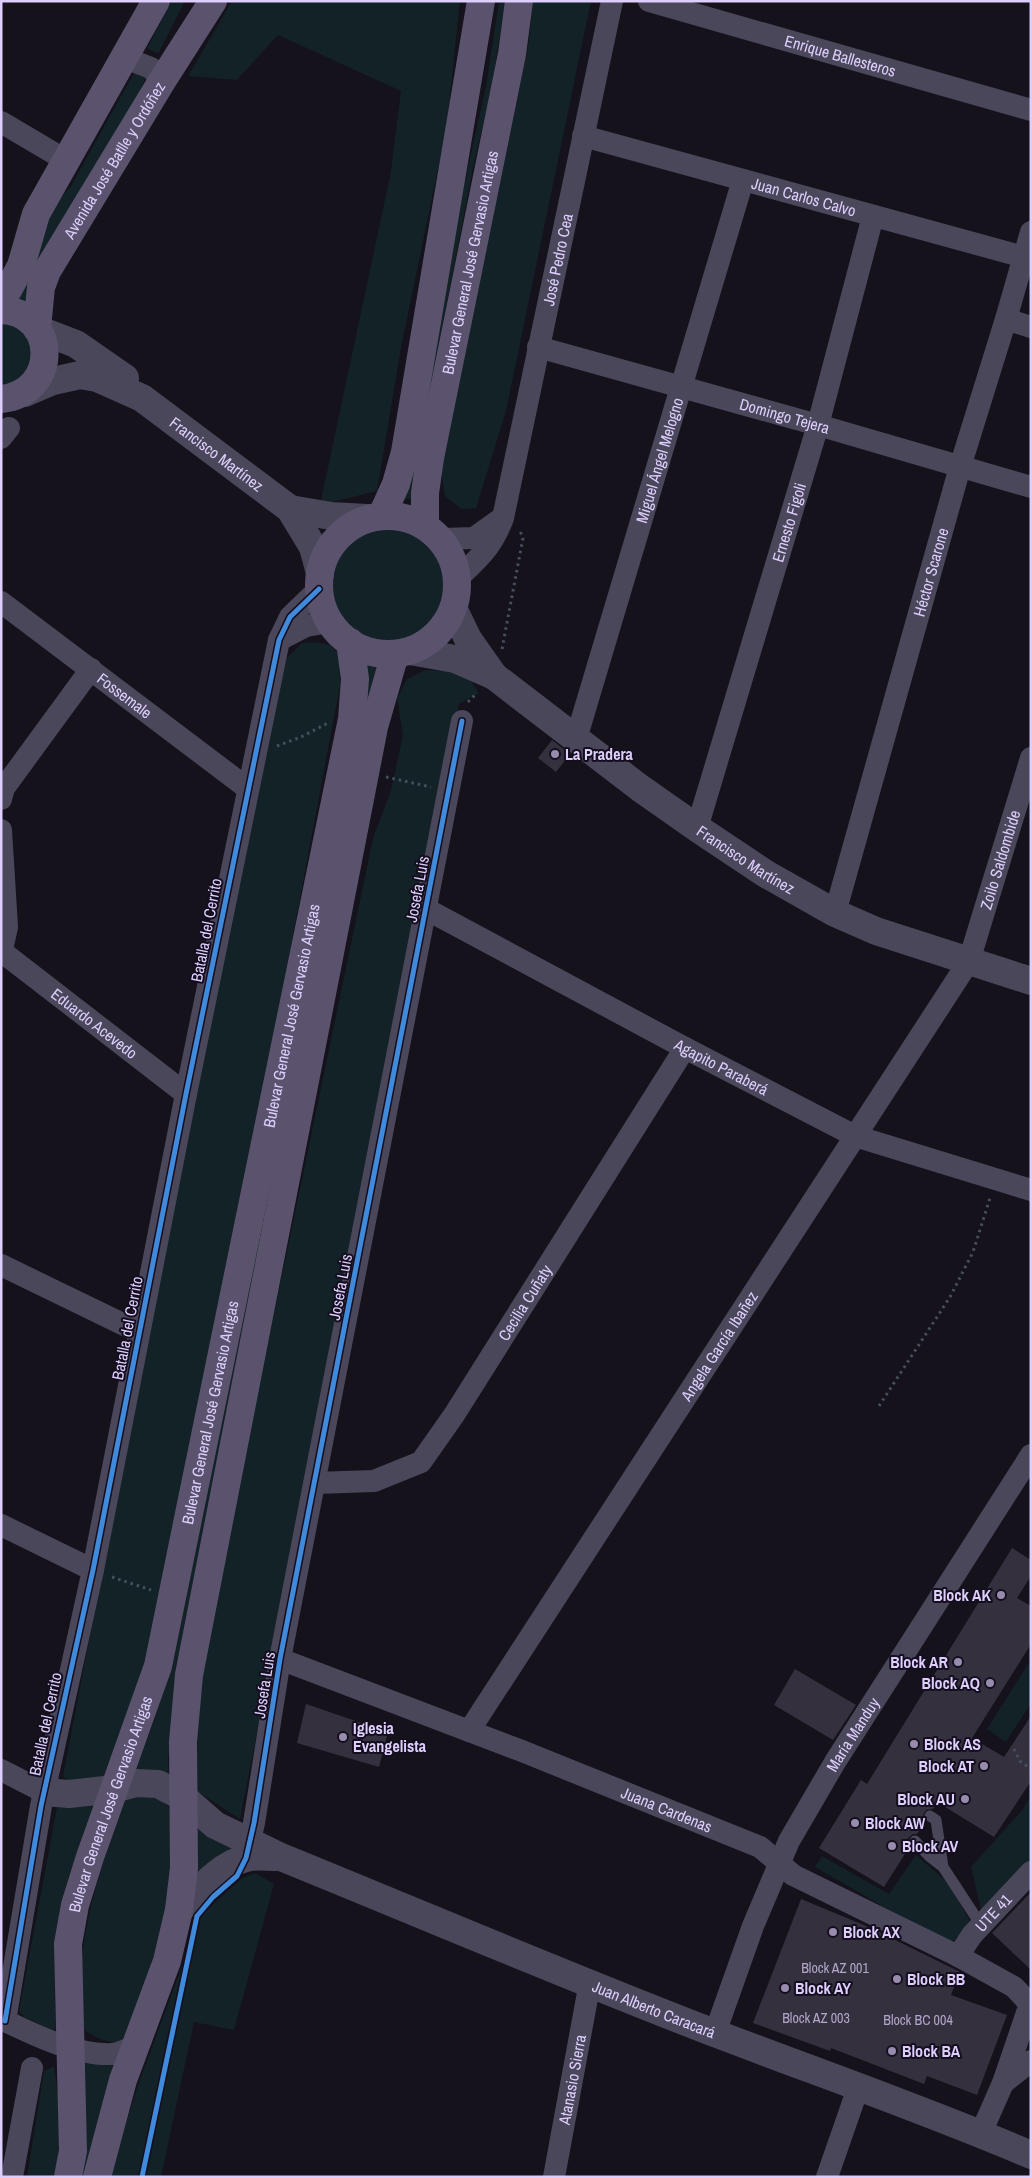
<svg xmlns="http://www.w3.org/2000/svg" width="1032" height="2178" font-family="'Archivo Narrow',sans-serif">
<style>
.green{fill:#122227}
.building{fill:#35303d}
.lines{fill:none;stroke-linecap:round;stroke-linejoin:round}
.path{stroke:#474e5c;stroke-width:3;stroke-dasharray:2.5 4;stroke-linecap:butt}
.service{stroke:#4b475b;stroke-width:11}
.minor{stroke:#4b475b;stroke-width:22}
.tertiary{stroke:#4b475b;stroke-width:28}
.secondary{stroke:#5b536e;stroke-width:28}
.cycleway-casing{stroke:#140e1f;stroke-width:8}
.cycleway{stroke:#408adc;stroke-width:5}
.poi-dot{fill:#978cad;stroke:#140e1f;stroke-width:2}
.labels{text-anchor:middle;stroke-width:4;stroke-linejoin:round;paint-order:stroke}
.number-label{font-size:14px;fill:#b3a6cc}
.street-label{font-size:16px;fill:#ddcefc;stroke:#140e1f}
.poi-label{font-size:16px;font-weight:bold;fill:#ddcefc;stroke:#140e1f;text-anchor:start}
</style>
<rect width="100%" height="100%" fill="#15121b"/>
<path class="green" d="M 172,1 L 185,1 L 158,54 L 147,48 Z
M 232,1 L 460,1 L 447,125 L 401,348 L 377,491 L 320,505 L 391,171 L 401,91 L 278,35 L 237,80 L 188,76 Z
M 499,1 L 505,1 L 492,87 L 474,163 L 426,410 L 413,499 L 401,499 L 437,308 L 486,86 Z
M 533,1 L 591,1 L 506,411 L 476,508 L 461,509 L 445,496 L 441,470 L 529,41 Z
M 135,71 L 147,74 L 128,122 L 30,311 L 9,304 L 52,208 L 71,186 Z
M 1,323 C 33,330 34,343 32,372 L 1,391 Z
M329 585a60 60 0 1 1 120 0a60 60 0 1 1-120 0Z
M 315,642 L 330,645 L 339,653 L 340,686 L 246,1184 L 153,1652 L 136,1701 L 103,1776 L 87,1783 L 71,1783 L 63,1776 L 148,1333 L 281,664 L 302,643 Z
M 367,663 L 379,664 L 175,1701 L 168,1759 L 169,1779 L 132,1773 C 157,1725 168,1673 181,1621 Z
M 425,670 L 465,672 L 479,693 L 459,704 L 240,1819 L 195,1790 L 202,1660 L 373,838 L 391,790 L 403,735 L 397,698 L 407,679 Z
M 1030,1661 L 1031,1703 L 1006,1742 L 987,1729 Z
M 146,1795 L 158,1798 L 172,1810 C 172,1829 173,1848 172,1868 C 168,1927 144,1983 125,2038 C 113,2049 93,2035 82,2029 C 82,2010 79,1990 81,1971 C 85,1912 104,1856 125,1801 L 129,1796 Z
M 1031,1795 L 1031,1859 L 981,1910 L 971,1867 L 1023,1809 Z
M 58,1802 L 95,1802 C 85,1832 73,1862 64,1892 C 53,1937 54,1983 56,2029 L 52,2030 L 24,2017 L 19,2011 Z
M 198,1826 L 242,1851 L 195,1886 Z
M 916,1855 L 944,1879 L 959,1901 L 971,1924 L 953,1941 L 939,1939 L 815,1867 L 822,1856 L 889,1894 Z
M 256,1873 L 274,1884 L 234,2030 L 194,2022 L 161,2177 L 109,2177 L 138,2085 L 201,1915 L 242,1878 Z
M 82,2060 L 115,2066 L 85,2177 L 78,2177 Z
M 54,2066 L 61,2113 L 57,2177 L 27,2177 L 44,2071 Z"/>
<path class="building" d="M 552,740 L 570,754 L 556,772 L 538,758 Z
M 1012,1548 L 1031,1560 L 1031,1576 L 1017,1598 L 1031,1606 L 1031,1644 L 972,1738 L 1004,1757 L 1031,1716 L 1031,1781 L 994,1837 L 937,1802 L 933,1809 L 926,1810 L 923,1815 L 925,1821 L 917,1834 L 913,1834 L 908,1838 L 910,1846 L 884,1887 L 819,1848 L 861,1780 L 867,1784 Z
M 795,1669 L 856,1705 L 833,1740 L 774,1705 Z
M 306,1704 L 388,1732 L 379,1767 L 297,1743 Z
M 1031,1892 L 1031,1970 L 992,1933 Z
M 801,1899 L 871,1928 L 960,1972 L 951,1995 L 1007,2015 L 977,2095 L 927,2076 L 924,2084 L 831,2048 L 830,2051 L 753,2023 Z"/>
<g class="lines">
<path class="path" d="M 502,649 L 523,538 L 520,531
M 468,702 L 477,693
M 277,746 L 301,737 L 328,723
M 386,777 L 431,787
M 879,1406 L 950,1297 L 973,1252 L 990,1198
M 112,1577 L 151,1590
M 1014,1749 L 1020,1761 L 1031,1769"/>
<path class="service" d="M 930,1816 L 936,1820 L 943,1867 L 981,1925
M 915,1841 L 930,1857 L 943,1867"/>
<g class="minor">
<path id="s1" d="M 649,1 L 1031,110"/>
<path d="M 125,58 L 151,68 L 162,81"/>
<path d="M 1,122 L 67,161"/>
<path id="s2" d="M 583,136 L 1024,257"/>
<path d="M 1006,319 L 1031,327"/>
<path id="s3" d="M 538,347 L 818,425 L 1031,487"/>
<path d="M 1,438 L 9,428"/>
<path d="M 441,539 L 474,538 L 502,518"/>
<path id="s4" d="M 458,578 C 480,557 492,547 503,518 L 612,1"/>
<path id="s5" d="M 1,602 L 247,788"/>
<path d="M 279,640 L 306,626 L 330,622"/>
<path id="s6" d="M 576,739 L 743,180"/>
<path d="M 1,799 L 4,788 L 91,669"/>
<path id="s7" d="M 697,828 L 818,425 L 873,216"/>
<path d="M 1,830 L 7,927 L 1,954"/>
<path id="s8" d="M 426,909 L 685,1048 L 855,1136 L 1031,1190"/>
<path id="s9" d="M 835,913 L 960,467 L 1006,319 L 1031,232"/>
<path id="s10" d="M 1,951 L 186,1094"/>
<path d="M 1,1265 L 139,1332"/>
<path id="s11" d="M 315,1483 L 374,1481 L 421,1462 L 454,1415 L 685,1048"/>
<path d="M 1,1525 L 93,1570"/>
<path id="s12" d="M 280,1659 L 522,1751 L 760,1847 L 793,1875 L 958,1956 L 1014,1987 L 1031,2005"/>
<path id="s13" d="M 469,1731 L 969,961 L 1031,758"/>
<path d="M 1,1770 L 44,1792"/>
<path d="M 246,1857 L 254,1823 L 280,1659 L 462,721"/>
<path id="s14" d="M 958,1956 L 972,1935 L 1031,1872"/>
<path d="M 1,2019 C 32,2034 77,2056 112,2054 C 120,2053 128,2049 134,2046"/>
<path d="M 5,2021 L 41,1806 L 93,1570 L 186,1094 L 279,640 L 290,617 L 319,589"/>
<path id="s15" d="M 715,2033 L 753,1926 L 789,1841 L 835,1762 L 1031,1455"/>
<path d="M 1003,2083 L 1031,2061"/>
<path d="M 981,2133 L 1003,2083 L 1030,2004"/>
<path d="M 12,2177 L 32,2068"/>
<path id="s16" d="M 554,2177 L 590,1982"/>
<path d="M 827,2177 L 858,2088"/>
</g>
<g class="tertiary">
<path d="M 37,329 L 76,344 L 125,378"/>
<path id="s17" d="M 25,393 L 53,381 L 80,375 L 97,378 L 142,398 L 290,509 L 313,547 L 320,573"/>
<path d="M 290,509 L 331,516 L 367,518"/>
<path d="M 454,610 L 468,639 L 494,676"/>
<path id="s18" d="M 410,651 L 455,659 L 494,676 L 640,788 L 697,828 L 766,874 L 835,913 L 876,931 L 1031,981"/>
<path id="s19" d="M 44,1792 L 69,1794 L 114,1789 L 136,1783 L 158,1784 L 183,1797 L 215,1825 L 281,1857 C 426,1916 571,1978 717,2034 C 822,2074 928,2111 1031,2155"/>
<path d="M 179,1910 C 198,1892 219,1865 246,1858 C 256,1855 267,1857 277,1857"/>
</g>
<g class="secondary">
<path d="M 1,296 L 8,290 L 21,266 L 36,214 L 156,1"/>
<path d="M 1,310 C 58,312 60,393 1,399"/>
<path id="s20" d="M 37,328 L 41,287 L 47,271 L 162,81 L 213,1"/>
<path d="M 382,515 L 396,484 L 405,452 L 481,1"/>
<circle cx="388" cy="585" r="69"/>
<path id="s21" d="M 425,526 L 425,493 L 430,458 L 512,54 L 519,1"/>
<path id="s22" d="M 68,2177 L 73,2151 L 68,1944 L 75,1905 L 90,1857 L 158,1666 L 190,1509 L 352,719 L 355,679 L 350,642"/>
<path d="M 97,2177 L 123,2080 L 167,1961 L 179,1910 L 184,1868 L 183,1742 L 189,1675 L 374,727 L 395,654"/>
</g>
<defs>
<path id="cycleway" d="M 5,2021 L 41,1806 L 93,1570 L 186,1094 L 279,640 L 290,617 L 319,589
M 142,2177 L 197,1916 L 213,1897 L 237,1876 L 246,1858 L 254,1823 L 280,1659 L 462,721"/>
</defs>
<use href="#cycleway" class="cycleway-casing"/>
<use href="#cycleway" class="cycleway"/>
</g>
<g class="poi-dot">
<circle cx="555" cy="754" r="5"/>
<circle cx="1001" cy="1595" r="5"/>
<circle cx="958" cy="1662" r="5"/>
<circle cx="990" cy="1683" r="5"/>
<circle cx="343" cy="1737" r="5"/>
<circle cx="914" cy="1744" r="5"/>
<circle cx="984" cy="1766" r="5"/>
<circle cx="965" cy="1799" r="5"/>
<circle cx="855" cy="1823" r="5"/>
<circle cx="892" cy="1846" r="5"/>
<circle cx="833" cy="1932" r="5"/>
<circle cx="897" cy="1979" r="5"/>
<circle cx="785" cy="1988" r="5"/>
<circle cx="892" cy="2051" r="5"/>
</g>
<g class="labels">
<g class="number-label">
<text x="835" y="1973">Block AZ 001</text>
<text x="816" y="2023">Block AZ 003</text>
<text x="918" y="2025">Block BC 004</text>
</g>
<g class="street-label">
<text dy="6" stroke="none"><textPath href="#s1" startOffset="199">Enrique Ballesteros</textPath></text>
<text dy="6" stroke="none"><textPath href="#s20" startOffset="188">Avenida José Batlle y Ordóñez</textPath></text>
<text dy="6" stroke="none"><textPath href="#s2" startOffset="229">Juan Carlos Calvo</textPath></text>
<text dy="6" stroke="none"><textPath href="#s4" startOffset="340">José Pedro Cea</textPath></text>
<text dy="6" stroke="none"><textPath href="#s21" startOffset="268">Bulevar General José Gervasio Artigas</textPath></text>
<text dy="6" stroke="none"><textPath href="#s3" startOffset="256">Domingo Tejera</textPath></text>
<text dy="6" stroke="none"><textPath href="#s17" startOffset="218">Francisco Martínez</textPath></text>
<text dy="6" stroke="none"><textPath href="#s6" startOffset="291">Miguel Ángel Melogno</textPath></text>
<text dy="6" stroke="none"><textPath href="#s7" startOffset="319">Ernesto Figoli</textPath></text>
<text dy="6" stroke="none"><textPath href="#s9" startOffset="354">Héctor Scarone</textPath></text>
<text dy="6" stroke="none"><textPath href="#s5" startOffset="155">Fossemale</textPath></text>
<text dy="6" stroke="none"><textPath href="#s18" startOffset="400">Francisco Martínez</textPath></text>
<text dy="6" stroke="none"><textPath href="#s13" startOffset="1024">Zoilo Saldombide</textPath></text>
<text transform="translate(417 889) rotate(-79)" y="6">Josefa Luis</text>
<text transform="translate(206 930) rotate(-79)" y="6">Batalla del Cerrito</text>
<text dy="6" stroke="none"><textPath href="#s22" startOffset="1190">Bulevar General José Gervasio Artigas</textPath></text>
<text dy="6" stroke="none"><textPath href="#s10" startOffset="118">Eduardo Acevedo</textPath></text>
<text dy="6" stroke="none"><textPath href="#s8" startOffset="335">Agapito Paraberá</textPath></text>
<text transform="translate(340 1287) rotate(-79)" y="6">Josefa Luis</text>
<text dy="6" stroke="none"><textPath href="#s11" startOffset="300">Cecilia Cuñaty</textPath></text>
<text transform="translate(127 1328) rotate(-79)" y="6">Batalla del Cerrito</text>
<text dy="6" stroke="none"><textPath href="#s13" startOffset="459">Angela García Ibañez</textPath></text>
<text dy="6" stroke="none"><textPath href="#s22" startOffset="785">Bulevar General José Gervasio Artigas</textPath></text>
<text transform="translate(264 1685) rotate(-81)" y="6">Josefa Luis</text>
<text transform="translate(45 1724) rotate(-78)" y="6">Batalla del Cerrito</text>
<text dy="6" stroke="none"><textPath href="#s15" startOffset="330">María Manduy</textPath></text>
<text dy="6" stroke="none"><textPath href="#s22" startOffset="380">Bulevar General José Gervasio Artigas</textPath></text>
<text dy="6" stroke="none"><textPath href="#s12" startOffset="415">Juana Cardenas</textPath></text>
<text dy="6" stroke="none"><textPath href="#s14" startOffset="56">UTE 41</textPath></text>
<text dy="6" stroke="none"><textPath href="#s19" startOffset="662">Juan Alberto Caracará</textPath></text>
<text dy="6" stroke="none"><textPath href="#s16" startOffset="99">Atanasio Sierra</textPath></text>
</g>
<g class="poi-label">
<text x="565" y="760">La Pradera</text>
<text x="991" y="1601" text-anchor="end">Block AK</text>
<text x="948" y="1668" text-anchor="end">Block AR</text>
<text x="980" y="1689" text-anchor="end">Block AQ</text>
<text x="353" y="1734">Iglesia<tspan x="353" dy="18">Evangelista</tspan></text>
<text x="924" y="1750">Block AS</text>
<text x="974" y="1772" text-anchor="end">Block AT</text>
<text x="955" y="1805" text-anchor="end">Block AU</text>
<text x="865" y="1829">Block AW</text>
<text x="902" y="1852">Block AV</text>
<text x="843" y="1938">Block AX</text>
<text x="907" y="1985">Block BB</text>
<text x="795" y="1994">Block AY</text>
<text x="902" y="2057">Block BA</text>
</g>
</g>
<rect width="1032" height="2178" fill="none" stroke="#ddcefc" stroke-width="5"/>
</svg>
